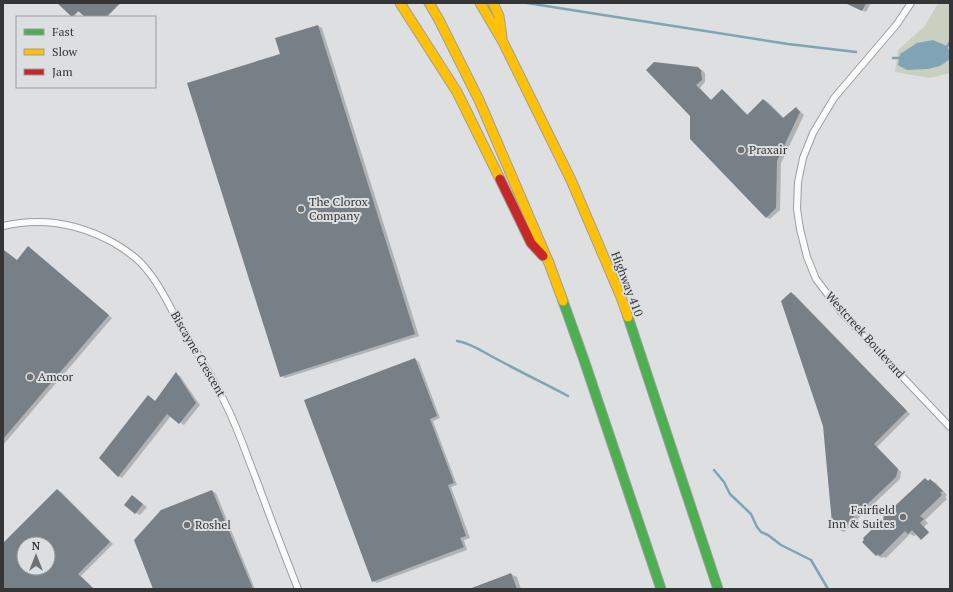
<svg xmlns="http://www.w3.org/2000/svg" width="953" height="592" font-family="'PT Serif',serif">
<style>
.green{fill:#cad0bf}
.water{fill:#7ea4b5}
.shadow{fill:#0003;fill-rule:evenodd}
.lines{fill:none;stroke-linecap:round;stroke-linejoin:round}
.stream{stroke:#7ea4b5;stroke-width:2.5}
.building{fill:#778086;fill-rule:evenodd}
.street-casing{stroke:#9d9e9f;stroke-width:8}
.fast-casing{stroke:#9d9e9f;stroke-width:11}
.slow-casing{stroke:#9d9e9f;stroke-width:11}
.jam-casing{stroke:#9d9e9f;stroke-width:11}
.street{stroke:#fafafa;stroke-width:6}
.fast{stroke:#4caf50;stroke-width:9}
.slow{stroke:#ffc107;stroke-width:9}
.jam{stroke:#c62828;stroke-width:9}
.poi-dot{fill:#6f7072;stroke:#dcdfe2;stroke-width:1.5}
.labels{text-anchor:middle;stroke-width:4;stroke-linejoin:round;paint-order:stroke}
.poi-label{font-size:12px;fill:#343536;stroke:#dcdfe2;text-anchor:start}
.street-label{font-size:12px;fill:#343536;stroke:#dcdfe2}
</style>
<rect width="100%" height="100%" fill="#dddfe1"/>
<path class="green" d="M 938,3 L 950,3 L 950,73 L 930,78 L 895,72 L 898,50 L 925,26 Z"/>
<path class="water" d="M 933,40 C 944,45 951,45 950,59 L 940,66 L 928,69 L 907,70 L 898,65 L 900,54 L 917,43 Z"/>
<path class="shadow" d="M 59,3 L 121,3 L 107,17 L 86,17 L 79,11 L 74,17 Z
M 847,3 L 871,3 L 866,12 Z
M 318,26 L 322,28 L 419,336 L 285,378 L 281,376 L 281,55 Z
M 698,68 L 702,70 L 705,73 L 705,82 L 700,88 L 712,101 L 722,91 L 726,93 L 748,115 L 764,100 L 768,102 L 784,118 L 796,108 L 800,111 L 804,115 L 781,163 L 780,210 L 770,219 L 766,217 L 691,115 Z
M 29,248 L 32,250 L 112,318 L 3,445 L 3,253 L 4,251 L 17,261 Z
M 791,293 L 795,295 L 910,414 L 877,447 L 901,472 L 900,479 L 844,532 L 840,530 L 824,426 Z
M 415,359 L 419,362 L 440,418 L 433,421 L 457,485 L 451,487 L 470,538 L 464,540 L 467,550 L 377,583 L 373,581 Z
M 176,374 L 180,376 L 200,405 L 184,425 L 171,416 L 122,478 L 118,476 Z
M 925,479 L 929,481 L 930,480 L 936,483 L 947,495 L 945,497 L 947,499 L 925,520 L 928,523 L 923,528 L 929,533 L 922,539 L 917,534 L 914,536 L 910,534 L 886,558 L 883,557 L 882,558 L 876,555 Z
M 57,490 L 61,492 L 113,544 L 81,576 L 94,589 L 3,589 L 3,544 ZM 24,544 L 48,544 L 48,568 L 24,568 Z
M 212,491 L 216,493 L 255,589 L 154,589 Z
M 132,496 L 147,507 L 140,515 L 136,513 Z
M 511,574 L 517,577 L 521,589 L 471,589 Z"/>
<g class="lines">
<path class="stream" d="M 527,3 L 788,44 L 856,52
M 945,49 L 950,42
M 893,58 L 902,58
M 457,341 C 470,343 480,350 491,356 C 517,370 543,383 568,396
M 714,470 L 724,482 L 730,494 L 751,514 L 757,527 L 761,532 L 768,535 L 781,545 L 811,560 L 828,589"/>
</g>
<path class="building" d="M 57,3 L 120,3 L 106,17 L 85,17 L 78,11 L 72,17 Z
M 845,3 L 866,3 L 862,11 Z
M 318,25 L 415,334 L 280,377 L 187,83 L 280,54 L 275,38 Z
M 654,62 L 698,67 L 701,70 L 702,80 L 696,85 L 711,100 L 722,89 L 747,115 L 763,99 L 783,118 L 796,107 L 800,112 L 777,161 L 776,208 L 766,218 L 690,139 L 690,116 L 646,70 Z
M 28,246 L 109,315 L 3,439 L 3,251 L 4,250 L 17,260 Z
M 791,292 L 907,411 L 874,444 L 898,469 L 896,477 L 840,530 L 832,523 L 823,426 L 781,301 Z
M 415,358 L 437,416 L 430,419 L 454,483 L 448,485 L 466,536 L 460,538 L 464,547 L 372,582 L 304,400 Z
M 176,372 L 196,403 L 179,424 L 167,414 L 118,477 L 99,458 L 148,395 L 155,401 Z
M 925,478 L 928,481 L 930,479 L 943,491 L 940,493 L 942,495 L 920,516 L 924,519 L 920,523 L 929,532 L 921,540 L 912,530 L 908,534 L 905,531 L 880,556 L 878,554 L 876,556 L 862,542 L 864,540 L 863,538 L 884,518 L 883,517 Z
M 57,489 L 110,542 L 78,574 L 94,589 L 3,589 L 3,543 ZM 24,544 L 48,544 L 48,568 L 24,568 Z
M 212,490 L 253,589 L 153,589 L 134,540 L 161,510 Z
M 132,495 L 143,504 L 135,514 L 124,505 Z
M 511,573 L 517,589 L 469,589 Z"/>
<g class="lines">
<defs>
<path id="street" d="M 911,3 L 897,24 L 834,98 L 813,133 L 803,158 L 798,182 L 797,209 L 800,229 L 807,257 L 816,279 L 841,312 L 950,427
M 3,226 C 42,217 80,224 114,243 C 124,249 133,255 141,263 C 158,281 169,305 181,327 C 196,352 213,376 225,403 C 237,426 245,451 255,476 C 269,514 283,551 298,589"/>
<path id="fast" d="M 563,301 L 584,360 L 661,589
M 628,317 L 718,589"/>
<path id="slow" d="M 400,3 L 457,92 L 500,179
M 429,3 L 438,18 L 479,100 L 549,263 L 563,301
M 480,3 L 503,42 L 571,180 L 621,297 L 628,317
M 493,3 L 499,16 L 502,37"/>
<path id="jam" d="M 500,179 L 531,243 L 543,256"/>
</defs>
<use href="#street" class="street-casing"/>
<use href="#fast" class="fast-casing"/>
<use href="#slow" class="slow-casing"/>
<use href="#jam" class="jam-casing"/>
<use href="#street" class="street"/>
<use href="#fast" class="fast"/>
<use href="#slow" class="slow"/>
<use href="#jam" class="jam"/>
</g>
<g class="poi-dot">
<circle cx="741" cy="150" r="4"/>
<circle cx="301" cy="209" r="4"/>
<circle cx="30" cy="377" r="4"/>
<circle cx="903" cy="517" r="4"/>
<circle cx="187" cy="525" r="4"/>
</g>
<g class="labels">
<g class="poi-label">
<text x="749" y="154">Praxair</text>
<text x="309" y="206">The Clorox<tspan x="309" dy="14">Company</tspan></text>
<text x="38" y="381">Amcor</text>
<text x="895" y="514" text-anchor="end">Fairfield<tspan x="895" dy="14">Inn &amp; Suites</tspan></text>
<text x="195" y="529">Roshel</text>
</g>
<g class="street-label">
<text transform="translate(627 284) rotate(69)" y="4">Highway 410</text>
<text transform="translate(865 335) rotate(48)" y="4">Westcreek Boulevard</text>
<text transform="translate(198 354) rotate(60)" y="4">Biscayne Crescent</text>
</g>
</g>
<rect width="953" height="592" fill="none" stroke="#343536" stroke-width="8"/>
<rect x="16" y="16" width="140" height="72" fill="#dcdfe2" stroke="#999b9d"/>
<rect x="24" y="29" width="20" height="6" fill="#4caf50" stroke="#999b9d"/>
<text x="52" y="36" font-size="12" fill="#343536">Fast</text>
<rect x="24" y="49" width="20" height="6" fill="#ffc107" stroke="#999b9d"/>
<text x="52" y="56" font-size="12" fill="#343536">Slow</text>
<rect x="24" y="69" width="20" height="6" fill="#c62828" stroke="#999b9d"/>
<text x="52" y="76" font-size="12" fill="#343536">Jam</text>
<g transform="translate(36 556)"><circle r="19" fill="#dcdfe2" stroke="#999b9d"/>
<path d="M0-3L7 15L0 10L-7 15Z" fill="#6f7072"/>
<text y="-6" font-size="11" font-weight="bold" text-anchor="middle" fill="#343536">N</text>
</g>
</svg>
